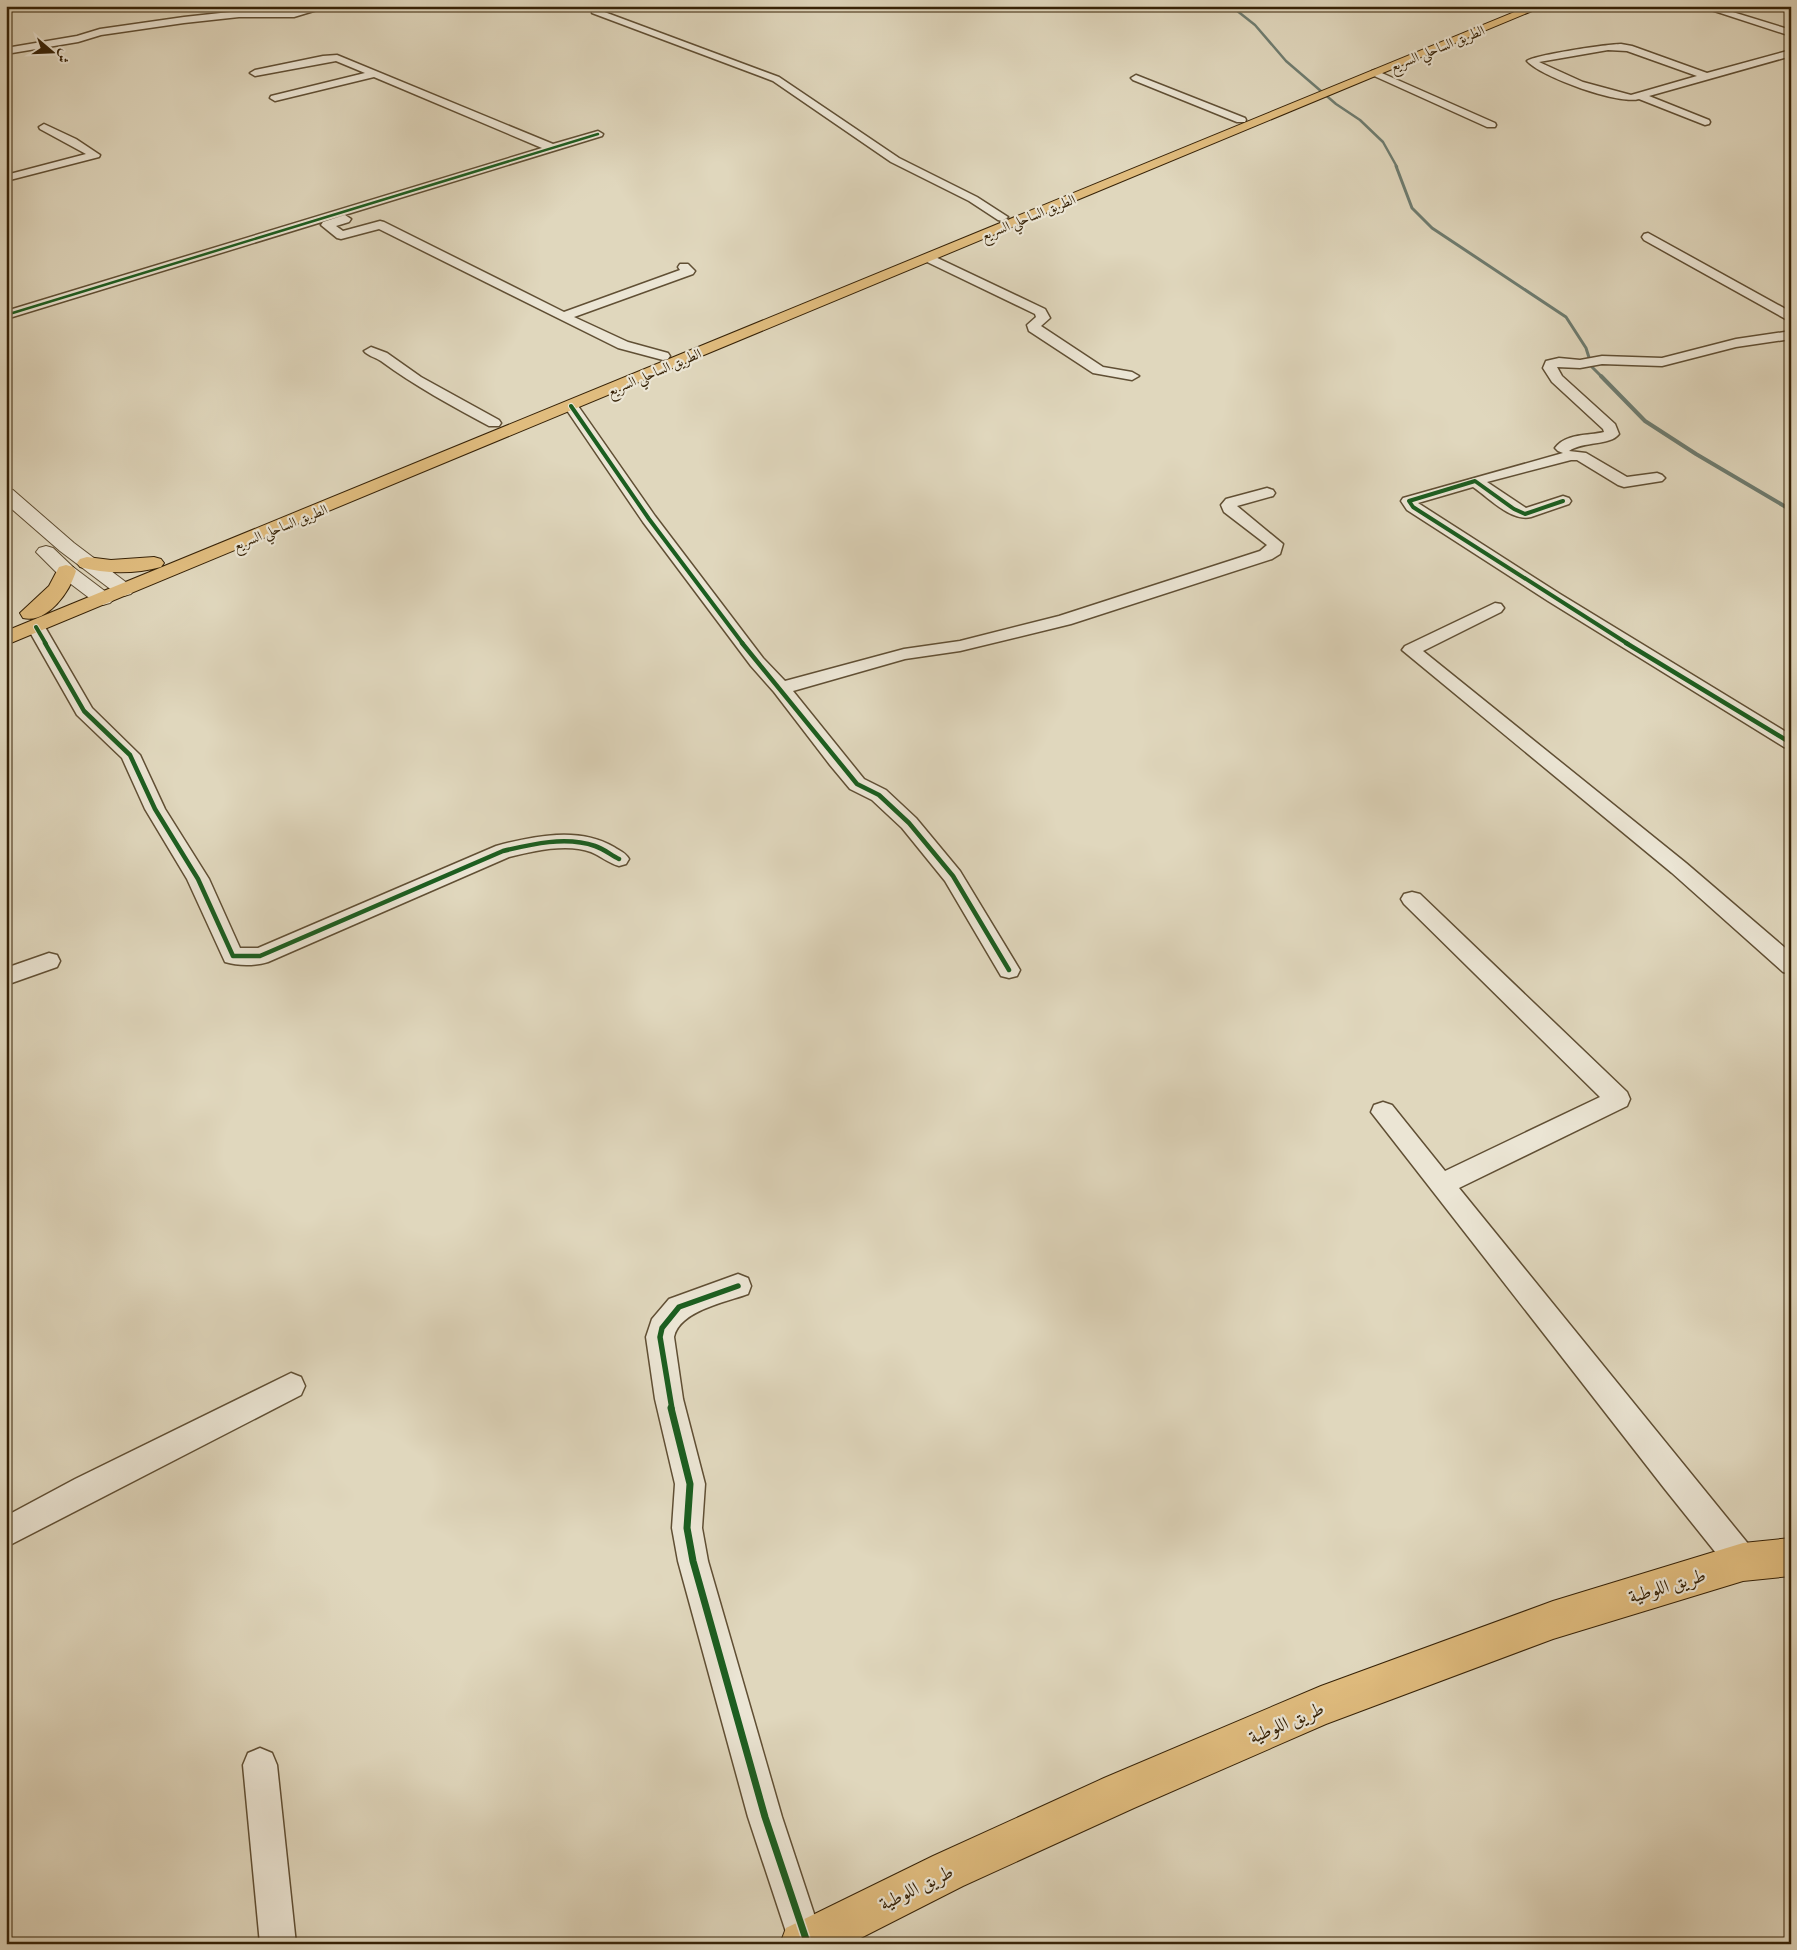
<svg xmlns="http://www.w3.org/2000/svg" width="1797" height="1950" font-family="'EB Garamond',Amiri,serif">
<style>
.lines{fill:none;stroke-linecap:round;stroke-linejoin:round}
.stream-far2{stroke:#6e7c70;stroke-width:2.5}
.stream-far1{stroke:#6e7c70;stroke-width:3}
.stream{stroke:#6e7c70;stroke-width:4}
.minor-casing{stroke:#604f34;stroke-width:3}
.tertiary-casing{stroke:#604f34;stroke-width:2}
.primary-casing{stroke:#362207;stroke-width:2}
.trunk-casing{stroke:#362207;stroke-width:2}
.minor{fill:#ebe5d4;fill-rule:evenodd}
.tertiary{fill:#ebe5d4;fill-rule:evenodd}
.primary{fill:#e0bc7e;fill-rule:evenodd}
.trunk{fill:#e0bc7e;fill-rule:evenodd}
.cycleway-far4-casing{stroke:#ebe5d4;stroke-width:4}
.cycleway-far3-casing{stroke:#ebe5d4;stroke-width:6}
.cycleway-far2-casing{stroke:#ebe5d4;stroke-width:7}
.cycleway-far1-casing{stroke:#ebe5d4;stroke-width:9}
.cycleway-casing{stroke:#ebe5d4;stroke-width:10}
.cycleway-far4{stroke:#1b5e20;stroke-width:2.5}
.cycleway-far3{stroke:#1b5e20;stroke-width:4}
.cycleway-far2{stroke:#1b5e20;stroke-width:4.5}
.cycleway-far1{stroke:#1b5e20;stroke-width:5.5}
.cycleway{stroke:#1b5e20;stroke-width:7}
.labels{text-anchor:middle;stroke-width:4.5;stroke-linejoin:round;paint-order:stroke}
.far-street-label{font-size:14px;fill:#362207;stroke:#ebe5d4}
.near-street-label{font-size:19px;fill:#362207;stroke:#ebe5d4}
</style>
<rect width="100%" height="100%" fill="#e0d7bd"/>
<filter id="stains"><feTurbulence type="fractalNoise" baseFrequency=".004" numOctaves="4"/><feColorMatrix values="0 0 0 0 .2 0 0 0 0 .09 0 0 0 0 .02 0 0 0 .5 -.17"/></filter>
<radialGradient id="worn" r=".72"><stop offset=".6" stop-color="#630" stop-opacity="0"/><stop offset="1" stop-color="#630" stop-opacity=".3"/></radialGradient>
<g class="lines">
<path class="stream-far2" d="M 1231,6 L 1255,25 L 1286,61 L 1336,104 L 1360,120 L 1383,142 L 1397,167"/>
<path class="stream-far1" d="M 1396,166 L 1412,208 L 1432,228 L 1566,317 L 1586,348 L 1592,367 L 1602,377"/>
<path class="stream" d="M 1601,376 L 1645,421 L 1696,454 L 1791,510"/>
<defs>
<path id="minor" d="M 310,6 L 319,6 L 317,10 L 294,17 L 239,17 L 184,23 L 101,35 L 78,42 L 6,54 L 6,48 L 77,36 L 100,29 L 184,17 L 239,11 L 293,11 Z
M 592,6 L 604,6 L 599,10 L 779,77 L 899,158 L 977,197 L 1008,217 L 1002,221 L 998,220 L 969,201 L 891,162 L 773,81 L 592,13 Z
M 1699,6 L 1713,6 L 1791,30 L 1791,36 Z
M 1621,44 L 1632,46 L 1707,73 L 1791,50 L 1791,56 L 1649,96 L 1709,120 L 1710,122 L 1709,124 L 1705,125 L 1639,99 C 1619,105 1541,77 1527,61 C 1534,55 1609,44 1621,44 ZM 1608,50 L 1627,51 L 1697,76 L 1631,95 L 1583,82 L 1539,62 Z
M 337,55 L 553,144 L 598,131 L 603,134 L 602,136 L 6,319 L 6,311 L 542,148 L 374,77 L 275,101 L 270,98 L 271,96 L 365,73 L 336,61 L 255,76 L 250,73 L 255,70 L 323,56 Z
M 1375,70 L 1495,123 L 1496,125 L 1495,127 L 1487,127 L 1372,75 L 1372,71 Z
M 1136,75 L 1245,118 L 1246,120 L 1245,122 L 1237,122 L 1133,80 L 1131,78 Z
M 44,124 L 76,139 L 100,155 L 99,157 L 6,181 L 6,175 L 86,154 L 40,129 L 39,127 Z
M 345,215 L 351,219 L 349,222 L 336,226 L 343,231 L 380,221 L 384,222 L 564,312 L 680,270 L 678,267 L 680,264 L 688,264 L 695,271 L 693,274 L 574,317 L 628,342 L 668,353 L 670,356 L 668,359 L 663,360 L 618,348 L 379,229 L 341,239 L 337,238 L 321,225 L 323,222 Z
M 1648,233 L 1791,312 L 1791,322 L 1644,240 L 1642,237 L 1644,234 Z
M 929,254 L 1045,309 L 1050,318 L 1041,326 L 1103,367 L 1132,372 L 1139,376 L 1132,380 L 1093,373 L 1029,331 L 1027,325 L 1036,317 L 1035,314 L 925,261 L 923,258 Z
M 1791,331 L 1791,339 L 1736,347 L 1662,366 L 1602,364 L 1580,368 L 1557,367 L 1562,376 L 1615,424 L 1619,434 C 1610,446 1583,441 1569,451 L 1586,453 L 1627,477 L 1657,473 L 1662,475 L 1665,478 L 1662,481 L 1624,487 L 1618,485 L 1577,460 L 1571,460 L 1487,482 L 1526,508 L 1563,496 L 1569,498 L 1571,501 L 1569,504 L 1531,517 C 1511,522 1488,497 1473,487 L 1418,503 L 1560,594 L 1791,735 L 1791,749 L 1784,747 L 1548,601 L 1407,510 L 1401,501 L 1403,498 L 1563,453 L 1558,451 L 1555,448 C 1566,433 1588,436 1604,432 L 1603,429 L 1552,382 L 1543,368 L 1546,361 L 1559,358 L 1580,360 L 1602,356 L 1662,358 L 1736,339 Z
M 371,347 L 387,353 L 421,377 L 499,420 L 501,423 L 499,426 L 489,426 C 452,406 415,386 381,361 C 375,357 368,356 364,351 Z
M 571,402 L 576,403 L 655,516 L 763,658 L 785,681 L 904,649 L 960,641 L 1059,616 L 1260,551 L 1267,545 L 1224,512 L 1221,505 L 1226,499 L 1267,488 L 1273,490 L 1275,493 L 1273,496 L 1237,506 L 1283,544 L 1280,554 L 1272,559 L 1071,624 L 960,651 L 905,659 L 793,691 L 864,779 L 886,790 L 916,818 L 960,871 L 1020,970 L 1017,976 L 1009,978 L 1001,976 L 945,881 L 902,828 L 872,800 L 850,789 L 830,765 L 774,692 L 751,666 L 643,522 L 564,406 L 566,403 Z
M 1495,603 L 1501,604 L 1504,608 L 1501,612 L 1423,651 L 1686,863 L 1791,953 L 1791,974 L 1783,972 L 1672,873 L 1402,650 L 1405,646 Z
M 36,622 L 42,623 L 45,627 L 92,708 L 140,755 L 165,809 L 209,879 L 240,948 L 258,948 L 496,846 C 533,836 579,826 614,847 C 620,851 626,853 629,859 L 626,864 L 619,866 C 608,863 601,856 591,852 C 567,843 533,851 509,857 L 268,962 C 255,966 238,966 225,962 L 187,879 L 145,809 L 122,758 L 77,715 L 27,627 L 30,623 Z
M 1412,892 L 1420,894 L 1627,1092 L 1630,1099 L 1627,1106 L 1459,1188 L 1754,1551 L 1758,1562 L 1754,1573 L 1743,1577 L 1732,1573 L 1664,1488 L 1371,1112 L 1374,1105 L 1383,1102 L 1392,1105 L 1445,1171 L 1600,1097 L 1404,904 L 1401,899 L 1404,894 Z
M 49,953 L 57,955 L 60,961 L 57,967 L 6,985 L 6,968 Z
M 738,1274 L 748,1278 L 751,1286 L 748,1294 C 726,1302 679,1311 674,1337 L 683,1399 L 705,1484 L 702,1528 L 708,1561 L 782,1817 L 824,1944 L 790,1944 L 748,1817 L 678,1561 L 672,1528 L 675,1484 L 655,1399 L 646,1337 L 652,1319 L 669,1299 Z
M 291,1373 L 301,1377 L 305,1386 L 301,1395 L 6,1547 L 6,1516 L 75,1479 Z
M 260,1748 L 272,1753 L 277,1765 L 296,1944 L 260,1944 L 243,1765 L 248,1753 Z"/>
<path id="tertiary" d="M 6,488 L 13,490 L 74,543 L 131,586 L 134,590 L 131,594 L 124,596 L 117,594 L 60,551 L 6,504 Z
M 46,546 L 53,548 L 73,567 L 110,595 L 114,599 L 110,603 L 103,605 L 96,603 L 59,575 L 36,552 L 39,548 Z"/>
<path id="primary" d="M 1791,1538 L 1791,1576 L 1743,1581 L 1553,1639 L 1326,1724 L 1134,1808 L 963,1886 L 849,1944 L 780,1944 L 786,1928 L 933,1856 L 1104,1778 L 1321,1686 L 1553,1601 L 1743,1543 Z"/>
<path id="trunk" d="M 1529,6 L 1544,6 L 6,645 L 6,631 Z
M 87,557 L 111,560 L 154,557 L 161,559 L 164,563 L 161,567 C 136,574 105,574 80,567 L 77,563 L 80,559 Z
M 66,565 L 73,567 L 76,571 C 70,591 48,624 23,618 L 20,613 L 49,586 L 59,567 Z"/>
</defs>
<use href="#minor" class="minor-casing"/>
<use href="#tertiary" class="tertiary-casing"/>
<use href="#primary" class="primary-casing"/>
<use href="#trunk" class="trunk-casing"/>
<use href="#minor" class="minor"/>
<use href="#tertiary" class="tertiary"/>
<use href="#primary" class="primary"/>
<use href="#trunk" class="trunk"/>
<defs>
<path id="cycleway-far4" d="M 6,315 L 598,134"/>
<path id="cycleway-far3" d="M 571,406 L 649,519 L 743,644
M 1563,501 L 1525,514 L 1514,509 L 1475,481 L 1409,501 L 1413,507 L 1628,644
M 36,627 L 46,644"/>
<path id="cycleway-far2" d="M 45,643 L 84,711 L 130,755 L 155,809 L 198,879 L 233,956 L 260,956 L 503,851 C 532,844 566,836 595,846 C 604,849 611,855 619,859
M 742,643 L 857,784 L 879,795 L 909,823 L 953,876 L 1009,970
M 1626,643 L 1791,743"/>
<path id="cycleway-far1" d="M 672,1409 L 660,1337 L 662,1328 L 679,1307 L 738,1286"/>
<path id="cycleway" d="M 671,1408 L 690,1484 L 687,1528 L 693,1561 L 765,1817 L 807,1942"/>
</defs>
<use href="#cycleway-far4" class="cycleway-far4-casing"/>
<use href="#cycleway-far3" class="cycleway-far3-casing"/>
<use href="#cycleway-far2" class="cycleway-far2-casing"/>
<use href="#cycleway-far1" class="cycleway-far1-casing"/>
<use href="#cycleway" class="cycleway-casing"/>
<use href="#cycleway-far4" class="cycleway-far4"/>
<use href="#cycleway-far3" class="cycleway-far3"/>
<use href="#cycleway-far2" class="cycleway-far2"/>
<use href="#cycleway-far1" class="cycleway-far1"/>
<use href="#cycleway" class="cycleway"/>
</g>
<g class="labels">
<g class="far-street-label">
<text transform="translate(1437 48) rotate(-22)" y="5">الطريق الساحلي السريع</text>
<text transform="translate(1028 217) rotate(-22)" y="5">الطريق الساحلي السريع</text>
<text transform="translate(654 372) rotate(-23)" y="5">الطريق الساحلي السريع</text>
<text transform="translate(280 527) rotate(-22)" y="5">الطريق الساحلي السريع</text>
</g>
<g class="near-street-label">
<text transform="translate(1667 1585) rotate(-17)" y="7">طريق اللوطية</text>
<text transform="translate(1286 1722) rotate(-23)" y="7">طريق اللوطية</text>
<text transform="translate(916 1887) rotate(-26)" y="7">طريق اللوطية</text>
</g>
</g>
<rect width="1797" height="1950" fill="none" stroke="#e0d7bd" stroke-width="25"/>
<rect x="8" y="8" width="1782" height="1935" fill="none" stroke="#362207" stroke-width="2.5"/>
<rect x="12" y="12" width="1772" height="1925" fill="none" stroke="#362207"/>
<g transform="translate(52 52) rotate(109)" stroke="#ebe5d4" stroke-width="4" paint-order="stroke">
<path d="M0-4L9 19L0 12L-9 19Z" fill="#362207"/>
<text y="-8" font-size="14" font-weight="bold" text-anchor="middle" fill="#362207">ش</text>
</g>
<rect width="100%" height="100%" filter="url(#stains)"/>
<rect width="100%" height="100%" fill="url(#worn)"/>
</svg>
